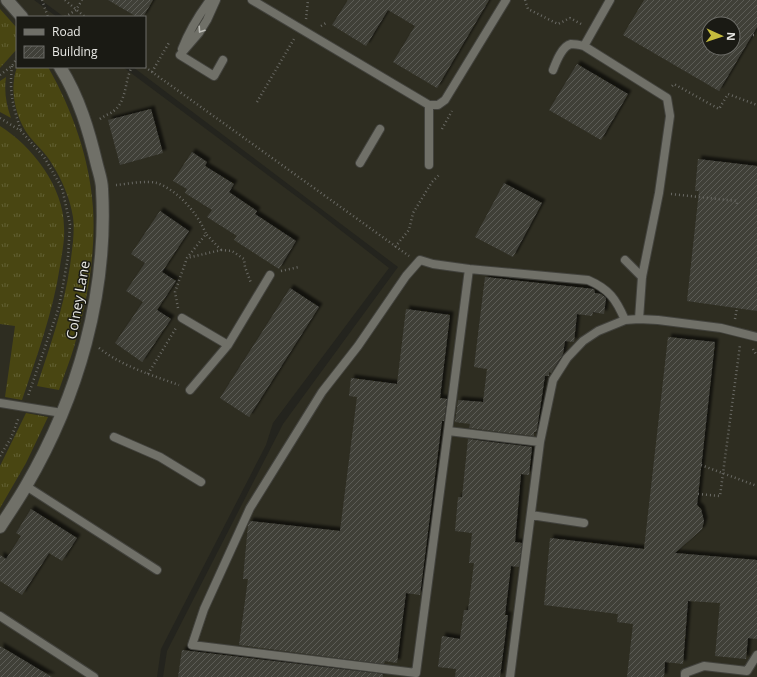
<svg xmlns="http://www.w3.org/2000/svg" width="757" height="677" font-family="'Open Sans',sans-serif">
<style>
.built{fill:#2e2d21;fill-rule:evenodd}
.grass{fill:url(#grass-tufts)}
.building{fill:url(#building-hatch);fill-rule:evenodd;filter:url(#shadow)}
.lines{fill:none;stroke-linecap:round;stroke-linejoin:round}
.service-casing{stroke:#42423d;stroke-width:10}
.minor-casing{stroke:#42423d;stroke-width:14}
.path{stroke:#6a6a65;stroke-width:2.5;stroke-dasharray:1 3;stroke-linecap:butt}
.service{stroke:#707068;stroke-width:8}
.minor{stroke:#707068;stroke-width:12}
.oneway{stroke:#bfbfb9}
.labels{text-anchor:middle;stroke-width:3;stroke-linejoin:round;paint-order:stroke}
.street-label{font-size:14px;fill:#e9e9e5;stroke:#1a1a14}
</style>
<defs>
<pattern id="grass-tufts" width="24" height="20" patternUnits="userSpaceOnUse"><rect width="24" height="20" fill="#494612"/><path d="M3 7l-1-3M5 7V3M7 7l1-3M15 17l-1-3M17 17v-4M19 17l1-3" fill="none" stroke="#636134"/></pattern>
<pattern id="building-hatch" width="6" height="6" patternUnits="userSpaceOnUse"><rect width="6" height="6" fill="#404039"/><path d="M-1 1l2-2M0 6l6-6M5 7l2-2" fill="none" stroke="#5c5c56"/></pattern>
<filter id="shadow"><feDropShadow dx="3.5" dy="-3.5" stdDeviation="1" flood-color="#0009"/></filter>
</defs>
<rect width="100%" height="100%" fill="#24241e"/>
<path class="built" d="M 0,0 L 34,0 L 57,17 L 17,17 L 17,67 L 123,67 L 316,211 L 389,268 L 273,423 L 266,445 L 161,649 L 157,677 L 0,677 Z
M 41,0 L 757,0 L 757,677 L 163,677 L 167,651 L 283,424 L 398,267 L 133,67 L 145,67 L 145,17 L 64,17 ZM 709,24 L 733,24 L 733,48 L 709,48 Z"/>
<path class="grass" d="M 0,9 L 17,28 L 17,49 L 0,68 Z
M 17,67 L 48,67 C 72,109 90,159 93,208 C 96,255 87,302 74,347 C 70,361 64,375 59,390 L 37,386 C 50,346 64,307 70,266 C 72,250 75,233 73,217 C 70,198 62,180 52,164 C 46,153 36,145 29,136 C 15,117 9,89 17,67 Z
M 6,77 C 4,91 6,104 11,118 L 0,112 L 0,81 Z
M 0,126 C 32,146 64,187 64,227 C 65,240 62,253 60,266 C 53,312 37,356 22,400 L 5,397 L 15,326 L 0,324 Z
M 26,413 L 48,417 L 26,463 L 0,508 L 0,466 Z"/>
<path class="building" d="M 108,0 L 153,0 L 143,17 L 137,17 Z
M 348,0 L 489,0 L 437,88 L 393,62 L 415,26 L 388,10 L 366,46 L 332,25 Z
M 644,0 L 757,0 L 757,27 L 719,91 L 623,35 ZM 709,24 L 733,24 L 733,48 L 709,48 Z
M 577,64 L 628,94 L 601,140 L 549,110 Z
M 151,109 L 163,153 L 120,165 L 108,120 Z
M 192,152 L 207,162 L 205,166 L 234,184 L 229,192 L 257,211 L 255,214 L 296,241 L 279,269 L 234,240 L 237,236 L 207,217 L 212,210 L 185,193 L 187,189 L 173,181 Z
M 698,159 L 757,166 L 757,311 L 687,301 L 699,191 L 695,191 Z
M 504,183 L 542,203 L 513,257 L 475,237 Z
M 160,211 L 189,231 L 162,272 L 176,281 L 157,310 L 171,319 L 142,362 L 115,343 L 143,302 L 126,291 L 145,263 L 131,254 Z
M 485,277 L 594,289 L 595,293 L 601,294 L 606,298 L 604,314 L 593,312 L 592,316 L 577,314 L 574,342 L 565,341 L 563,354 L 551,373 L 549,372 L 549,376 L 545,376 L 537,429 L 536,432 L 534,432 L 534,436 L 469,428 L 470,424 L 455,422 L 458,400 L 483,402 L 487,369 L 474,367 Z
M 290,288 L 319,307 L 249,417 L 220,398 Z
M 406,309 L 450,315 L 440,398 L 447,399 L 444,421 L 442,421 L 420,595 L 406,593 L 397,663 L 385,661 L 384,664 L 239,645 L 248,579 L 243,579 L 248,525 L 250,521 L 340,531 L 357,397 L 349,396 L 351,378 L 397,384 Z
M 668,337 L 715,342 L 697,505 L 701,509 L 704,521 L 702,529 L 675,553 L 757,560 L 757,639 L 748,638 L 746,659 L 715,656 L 720,603 L 688,601 L 683,664 L 665,662 L 664,677 L 627,677 L 633,624 L 617,622 L 618,614 L 544,605 L 550,538 L 644,549 Z
M 468,439 L 532,447 L 529,475 L 521,474 L 515,542 L 522,543 L 519,567 L 511,566 L 505,615 L 508,615 L 500,677 L 455,677 L 456,669 L 438,667 L 442,636 L 460,639 L 464,610 L 468,610 L 474,563 L 469,563 L 472,533 L 455,531 L 458,497 L 462,497 Z
M 31,509 L 77,538 L 62,561 L 49,553 L 22,595 L 0,581 L 0,555 L 6,559 L 21,536 L 16,533 Z
M 0,646 L 52,677 L 0,677 Z
M 182,650 L 383,674 L 383,677 L 178,677 Z"/>
<g class="lines">
<defs>
<path id="service" d="M 252,0 L 429,105 L 438,105 L 445,100 L 506,0
M 584,46 L 667,98 L 670,116 L 659,193 L 642,277 L 639,319
M 182,49 C 189,31 198,16 210,0
M 180,55 L 199,33 L 207,20 L 216,0
M 180,55 L 214,76 L 223,60
M 553,70 C 556,62 562,46 571,44 C 575,44 580,45 584,46 L 610,0
M 360,163 L 380,129
M 429,165 L 429,105
M 625,260 L 642,277
M 469,269 L 433,264 L 420,260 L 406,276 L 358,346 L 322,392 L 250,508 L 204,609 L 192,645 L 416,673 L 448,431 L 540,442
M 182,318 L 228,345
M 190,390 L 228,345 L 270,275
M 0,403 L 62,413
M 448,431 L 469,269 L 588,280 C 609,289 616,299 625,320
M 114,437 L 160,457 L 201,482
M 26,486 L 157,570
M 531,515 L 584,523
M 0,616 L 94,677
M 510,677 L 540,442 L 553,380 L 567,358 L 583,341 L 598,331 L 625,320 L 639,319 L 658,320 L 721,328 L 757,337
M 685,677 L 685,673 L 704,666 L 747,671 L 757,655"/>
<path id="minor" d="M 7,0 L 22,17
M 0,527 C 9,513 18,500 26,486 C 78,397 108,293 102,189 C 102,181 99,173 97,165 C 89,131 79,97 60,67"/>
</defs>
<use href="#service" class="service-casing"/>
<use href="#minor" class="minor-casing"/>
<path class="path" d="M 42,0 L 48,17
M 65,0 L 85,17
M 525,0 L 528,9 L 558,24 L 570,18 L 583,25
M 65,17 L 76,10 L 82,0
M 306,19 L 308,0
M 321,26 L 326,23
M 753,35 L 757,35
M 12,66 C 9,93 13,106 21,131
M 145,67 L 409,256
M 152,72 L 170,41
M 0,75 L 12,66 L 17,58
M 672,86 L 674,84 L 719,109 L 728,94 L 757,105
M 257,102 L 294,39
M 0,118 L 21,131 L 44,157 L 62,188 L 70,224 L 68,257 L 59,307 L 28,396
M 100,119 C 105,115 111,114 116,109 C 127,98 125,79 132,67
M 442,129 L 452,111
M 116,185 C 128,184 146,180 157,183 C 179,191 198,214 206,234
M 671,194 L 737,201 L 737,206
M 395,247 L 409,230 L 413,213 L 432,182 L 439,175
M 221,250 L 232,251 L 244,259 L 245,267 L 251,283
M 281,271 L 299,267
M 178,308 L 175,292 L 187,258 L 206,234 L 221,250 L 187,258
M 735,319 L 737,308
M 99,348 C 122,366 151,375 179,385
M 753,349 L 757,356
M 148,374 L 176,328
M 0,456 L 11,438 L 19,417
M 701,465 L 757,486
M 698,494 L 720,496 L 740,345"/>
<use href="#service" class="service"/>
<use href="#minor" class="minor"/>
</g>
<defs><path id="oneway-chevron" d="M-2-3.5L2.5 0L-2 3.5" fill="none" stroke-width="1.6" stroke-linecap="round" stroke-linejoin="round"/></defs>
<use class="oneway" href="#oneway-chevron" transform="translate(201 30) rotate(124)"/>
<g class="labels">
<g class="street-label">
<text transform="translate(78 300) rotate(-80)" y="5">Colney Lane</text>
</g>
</g>
<rect x="16" y="16" width="130" height="52" fill="#1a1a14" stroke="#6d6d68"/>
<rect x="24" y="29" width="20" height="6" fill="#707068" stroke="#6d6d68"/>
<text x="52" y="36" font-size="12" fill="#e9e9e5">Road</text>
<rect x="24" y="46" width="20" height="12" fill="url(#building-hatch)" stroke="#6d6d68"/>
<text x="52" y="56" font-size="12" fill="#e9e9e5">Building</text>
<g transform="translate(721 36) rotate(93)"><circle r="19" fill="#1a1a14" stroke="#6d6d68"/>
<path d="M0-3L7 15L0 10L-7 15Z" fill="#c5bc3d"/>
<text y="-6" font-size="11" font-weight="bold" text-anchor="middle" fill="#e9e9e5">N</text>
</g>
</svg>
